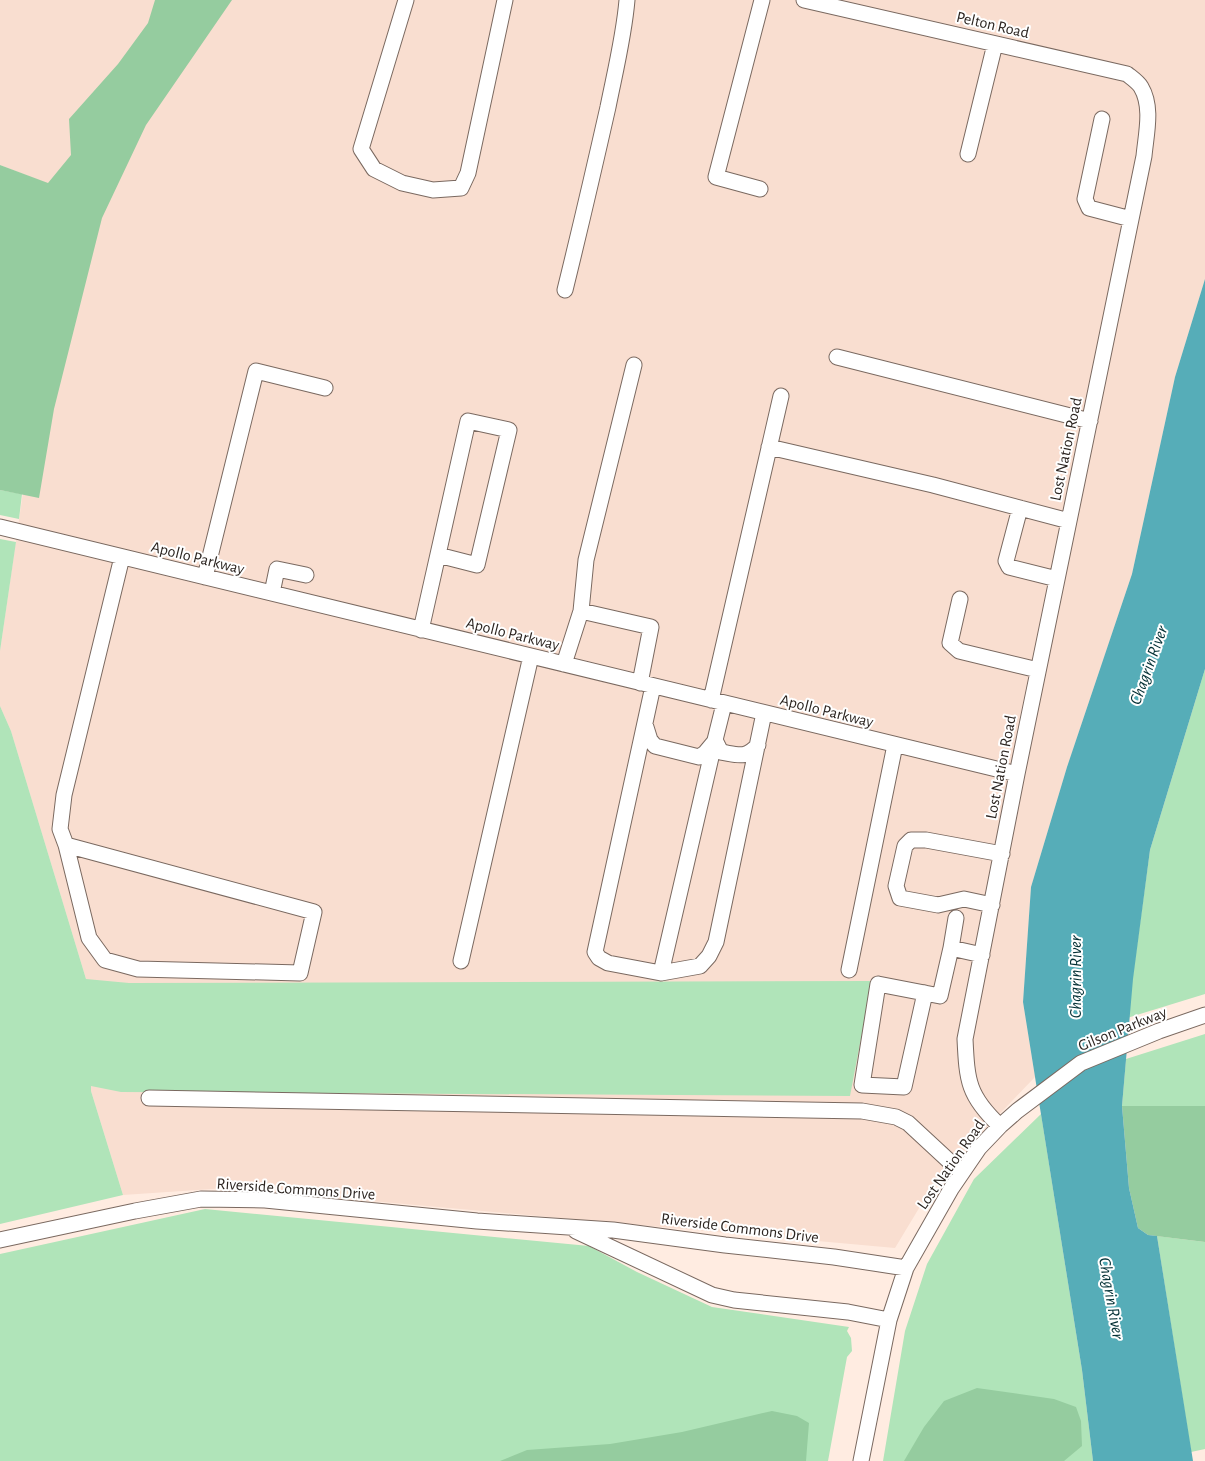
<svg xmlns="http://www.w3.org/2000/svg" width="1205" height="1461" font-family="'Alegreya Sans',sans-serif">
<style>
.built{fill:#f9ded0}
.green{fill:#b0e4b9}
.forest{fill:#95cc9f}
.water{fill:#56adb8}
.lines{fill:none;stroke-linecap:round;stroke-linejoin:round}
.minor-casing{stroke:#7a6960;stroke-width:17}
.minor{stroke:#fff;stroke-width:15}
.labels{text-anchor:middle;stroke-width:4;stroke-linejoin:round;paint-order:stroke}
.street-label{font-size:16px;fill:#2c2521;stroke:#fff}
.water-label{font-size:17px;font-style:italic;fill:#033035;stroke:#fff}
</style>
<rect width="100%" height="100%" fill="#ffece1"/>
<path class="built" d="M 0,0 L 1205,0 L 1205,279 L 1175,377 L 1132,574 L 1067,767 L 1031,887 L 1023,1002 L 1035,1077 L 936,1180 L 895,1248 L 227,1188 L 123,1195 L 91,1091 L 86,979 L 11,731 L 0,706 L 0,651 L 31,437 L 82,197 L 0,165 Z"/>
<path class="green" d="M 0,490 L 22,494 L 19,519 L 0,515 Z
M 0,539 L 16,542 L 0,651 Z
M 1205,669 L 1205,994 L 1127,1018 L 1150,850 Z
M 0,706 L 11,731 L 86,979 L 129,983 L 872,981 L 850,1096 L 121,1092 L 91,1086 L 91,1091 L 123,1195 L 0,1224 Z
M 1205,1034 L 1205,1106 L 1122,1106 L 1126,1059 Z
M 1041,1114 L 1082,1370 L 1093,1461 L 883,1461 L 905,1331 L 927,1264 L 974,1179 Z
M 205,1209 L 589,1246 L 637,1272 L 712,1307 L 849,1327 L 847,1331 L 851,1338 L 852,1351 L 847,1357 L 828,1461 L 0,1461 L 0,1254 Z
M 1157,1236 L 1205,1242 L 1205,1449 L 1191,1452 Z"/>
<path class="forest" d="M 155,0 L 232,0 L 146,125 L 102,218 L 54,409 L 39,498 L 0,490 L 0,165 L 48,183 L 71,155 L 69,119 L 118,64 L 148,23 Z
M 1122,1106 L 1205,1106 L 1205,1242 L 1148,1235 L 1138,1228 L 1129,1188 Z
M 977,1388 L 1054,1399 L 1076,1407 L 1081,1421 L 1082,1446 L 1064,1461 L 904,1461 L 924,1427 L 944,1401 Z
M 772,1411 L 797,1416 L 809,1423 L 806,1461 L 500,1461 L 527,1450 L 610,1444 L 682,1432 Z"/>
<path class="water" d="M 1205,279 L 1205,669 L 1150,850 L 1133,979 L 1122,1106 L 1129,1188 L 1138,1228 L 1148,1235 L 1157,1236 L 1193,1461 L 1093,1461 L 1082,1370 L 1023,1002 L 1031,887 L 1067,767 L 1132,574 L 1175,377 Z"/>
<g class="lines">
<defs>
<path id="minor" d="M 406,0 L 361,149 L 374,169 L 402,183 L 433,190 L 461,188 L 468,173 L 505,0
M 804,0 L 1127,74 C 1132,78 1138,82 1141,87 C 1153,107 1146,134 1144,156 L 1017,774 L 965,1039 C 967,1081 968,1096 1000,1126
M 1102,119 L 1085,199 L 1089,208 L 1131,219
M 968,154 L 995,44
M 760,189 L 716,177 L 762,0
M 565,290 C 580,229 594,169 608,107 C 615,72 624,36 627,0
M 837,357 L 1090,421
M 769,447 L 933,485 L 1069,521
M 1020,508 L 1006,561 L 1009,567 L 1057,579
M 0,527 L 1017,774
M 205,577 L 256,371 L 325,388
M 272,593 L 277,569 L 306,575
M 960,599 L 950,643 L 959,651 L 1038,670
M 581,611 L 586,560 L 634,365
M 421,630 L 468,421 L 509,430 L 477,565 L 438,555
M 564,664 L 581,611 L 651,627 L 640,683
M 653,686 L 595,952 L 599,958 L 608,963 L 661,973 L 700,966 L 709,956 L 716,942 L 764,713
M 711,700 L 781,396
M 724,704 L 715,740 L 721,752 C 739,755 745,759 758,745
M 645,724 L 650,740 L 655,746 L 699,757 L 705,753 L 715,741
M 66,845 L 89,938 L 105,960 L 138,969 L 300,973 L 314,912 L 66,845 L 60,829 L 64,795 L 122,557
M 992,905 L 964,899 L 938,905 L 900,898 L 896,886 L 905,846 L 911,840 L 926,840 L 1002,854
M 951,948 L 956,918
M 461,961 L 531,656
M 849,970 L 895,745
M 661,973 L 715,740
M 925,993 L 904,1087 L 862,1085 L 878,984 L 940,996 L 951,948 L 982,955
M 149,1098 L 862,1111 L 896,1117 L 908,1123 L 962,1173
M 576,1231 L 712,1295 L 734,1300 L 848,1312 L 889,1320
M 0,1240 L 135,1211 L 201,1199 L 265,1200 L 477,1221 L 613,1230 L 725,1245 L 834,1257 L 906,1268
M 861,1461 L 889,1320 L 906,1268 L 951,1189 L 979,1148 L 1000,1126 L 1017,1111 L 1081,1063 L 1159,1031 L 1205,1015"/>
</defs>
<use href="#minor" class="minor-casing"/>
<use href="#minor" class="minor"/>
</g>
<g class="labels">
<g class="street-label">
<text transform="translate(993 24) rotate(13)" y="6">Pelton Road</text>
<text transform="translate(1065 449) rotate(-78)" y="6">Lost Nation Road</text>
<text transform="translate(198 557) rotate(14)" y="6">Apollo Parkway</text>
<text transform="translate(513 633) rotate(14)" y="6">Apollo Parkway</text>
<text transform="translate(827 710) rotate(14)" y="6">Apollo Parkway</text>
<text transform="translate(1000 767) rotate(-79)" y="6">Lost Nation Road</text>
<text transform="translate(1122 1028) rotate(-22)" y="6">Gilson Parkway</text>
<text transform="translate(950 1164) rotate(-55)" y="6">Lost Nation Road</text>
<text transform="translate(296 1188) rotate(4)" y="6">Riverside Commons Drive</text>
<text transform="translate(740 1227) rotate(7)" y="6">Riverside Commons Drive</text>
</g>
<g class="water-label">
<text transform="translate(1148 665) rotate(-70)" y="6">Chagrin River</text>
<text transform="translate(1075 977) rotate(-90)" y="6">Chagrin River</text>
<text transform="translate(1112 1298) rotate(80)" y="6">Chagrin River</text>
</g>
</g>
</svg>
